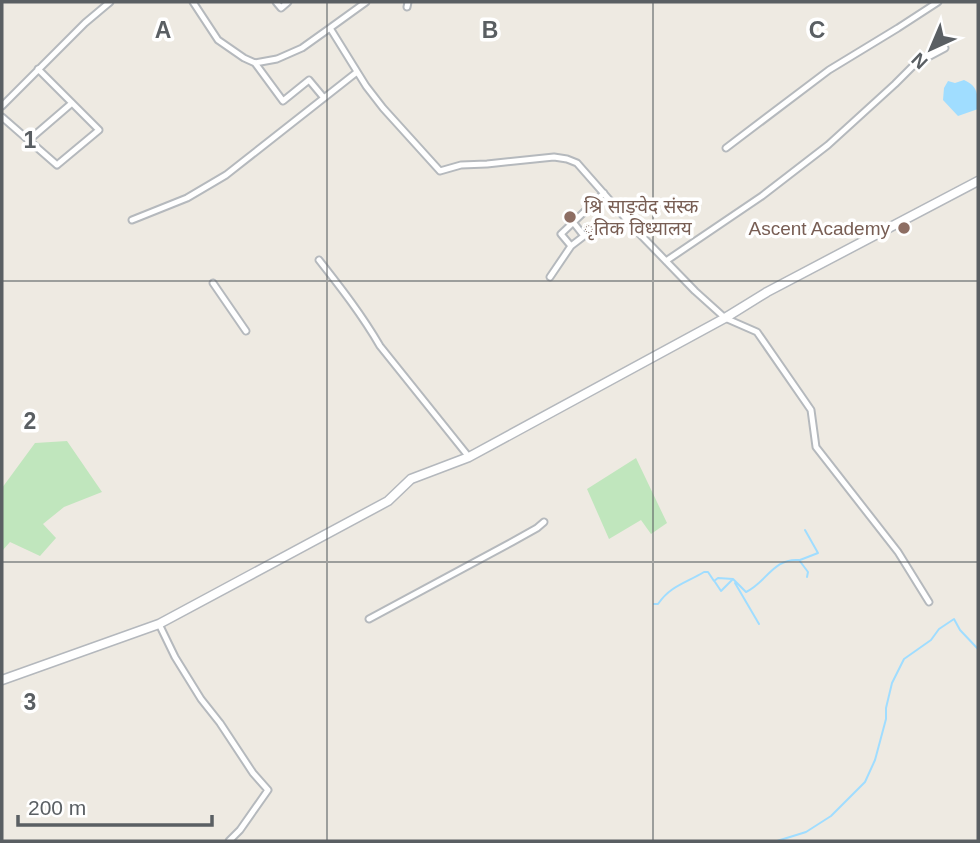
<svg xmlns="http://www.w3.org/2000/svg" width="980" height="843" font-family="Arial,'Noto Sans Devanagari',sans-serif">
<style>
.green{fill:#c0e6bd}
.water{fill:#a0ddff}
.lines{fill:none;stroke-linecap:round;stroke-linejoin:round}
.stream{stroke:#a0ddff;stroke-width:2}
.street-casing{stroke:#b5b9bd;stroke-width:9}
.secondary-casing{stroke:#b4b8bd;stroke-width:11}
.street{stroke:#fff;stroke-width:5}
.secondary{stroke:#fff;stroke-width:8}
.grid{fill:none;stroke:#5a5f63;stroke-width:2;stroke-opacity:0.55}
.education-dot{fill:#8d6e63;stroke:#fff;stroke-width:2.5}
.labels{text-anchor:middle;stroke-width:7;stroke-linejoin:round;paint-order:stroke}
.education-label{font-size:19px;fill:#785e54;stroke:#fff;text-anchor:start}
.grid-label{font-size:23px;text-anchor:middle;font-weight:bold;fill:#5a5f63;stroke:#fff;stroke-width:7;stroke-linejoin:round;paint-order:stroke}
</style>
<rect width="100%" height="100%" fill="#eeeae2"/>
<path class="green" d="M 67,441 L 102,492 L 64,507 L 43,524 L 56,538 L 40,556 L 10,542 L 2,551 L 2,488 L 35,443 Z
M 636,458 L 667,523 L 651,534 L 641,520 L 609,539 L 587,489 Z"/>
<path class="water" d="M 964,80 C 978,86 978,95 978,109 L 958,116 L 943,100 L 944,88 L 948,81 L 955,83 Z"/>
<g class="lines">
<path class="stream" d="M 800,560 L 818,553 L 805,530
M 715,582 L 721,591 L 732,580
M 735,583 L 759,624
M 654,604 L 658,604 C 670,586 686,583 704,572 L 708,572 L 714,581 L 718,578 L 733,579 L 746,592 C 767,582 773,558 799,560 L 808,572 L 807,577
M 777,841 L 806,832 L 831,816 L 865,782 L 875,760 L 886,719 L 886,708 L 892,683 L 904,659 L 931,640 L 939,629 L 954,619 L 960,630 L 978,649"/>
<defs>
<path id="street" d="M 193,2 L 218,40 L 244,58 L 255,63 L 277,59 L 302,48 L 330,28
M 276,2 L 281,8 L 288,2
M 366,2 L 330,28 L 366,86 L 383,108 L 440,171 L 461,165 L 487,164 L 554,157 L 567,159 L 577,163 L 635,229 L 695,291 L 725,318 L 757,332 L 811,410 L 816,447 L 898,552 L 929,602
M 407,7 L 408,2
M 255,63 L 283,101 L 309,80 L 324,98
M 2,106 L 85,23 L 110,2
M 2,117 L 57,165 L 99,130 L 38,69
M 29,140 L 72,103
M 726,148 L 829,70 L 898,28 L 938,2
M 132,220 L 187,198 L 226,175 L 357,72
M 571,246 L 561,234 L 604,193
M 319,260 C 341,288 362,315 380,346 L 469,457
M 666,261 L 762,196 L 828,145 L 895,84 L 915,64 L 945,48
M 550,277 L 571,246 L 584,236 L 573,222
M 213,283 L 246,331
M 369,619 L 512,542 L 537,528 L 544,522
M 159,624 L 175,657 L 201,699 L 220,723 L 253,773 L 268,790 L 240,830 L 229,841"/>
<path id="secondary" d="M 2,680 L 159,624 L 388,501 L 411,479 L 469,457 L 725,318 L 767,292 L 978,181"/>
</defs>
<use href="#street" class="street-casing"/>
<use href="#secondary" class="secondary-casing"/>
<use href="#street" class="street"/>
<use href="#secondary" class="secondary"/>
</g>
<path class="grid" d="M 327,2 L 327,841M 653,2 L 653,841M 2,281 L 978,281M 2,562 L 978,562"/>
<g class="education-dot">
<circle cx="570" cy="217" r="7"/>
<circle cx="904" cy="228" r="7"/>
</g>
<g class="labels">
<g class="education-label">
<text x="584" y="213">श्रि साङ्वेद संस्क<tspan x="584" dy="22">ृतिक विध्यालय</tspan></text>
<text x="890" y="235" text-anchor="end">Ascent Academy</text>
</g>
</g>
<g class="grid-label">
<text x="163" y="38">A</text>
<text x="490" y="38">B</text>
<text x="817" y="38">C</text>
<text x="30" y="148">1</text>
<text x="30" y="429">2</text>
<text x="30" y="710">3</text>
</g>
<rect width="980" height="843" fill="none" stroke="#5a5f63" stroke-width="7"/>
<g transform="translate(931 49) rotate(224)" stroke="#ffffff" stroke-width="5" paint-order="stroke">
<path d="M0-5L12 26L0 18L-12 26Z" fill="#5a5f63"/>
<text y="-10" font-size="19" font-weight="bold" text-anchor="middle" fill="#5a5f63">N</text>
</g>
<path d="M18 815v10h194v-10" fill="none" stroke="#5a5f63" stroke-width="3.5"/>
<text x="28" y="815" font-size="21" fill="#5a5f63" stroke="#ffffff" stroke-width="5" paint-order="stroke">200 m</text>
</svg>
